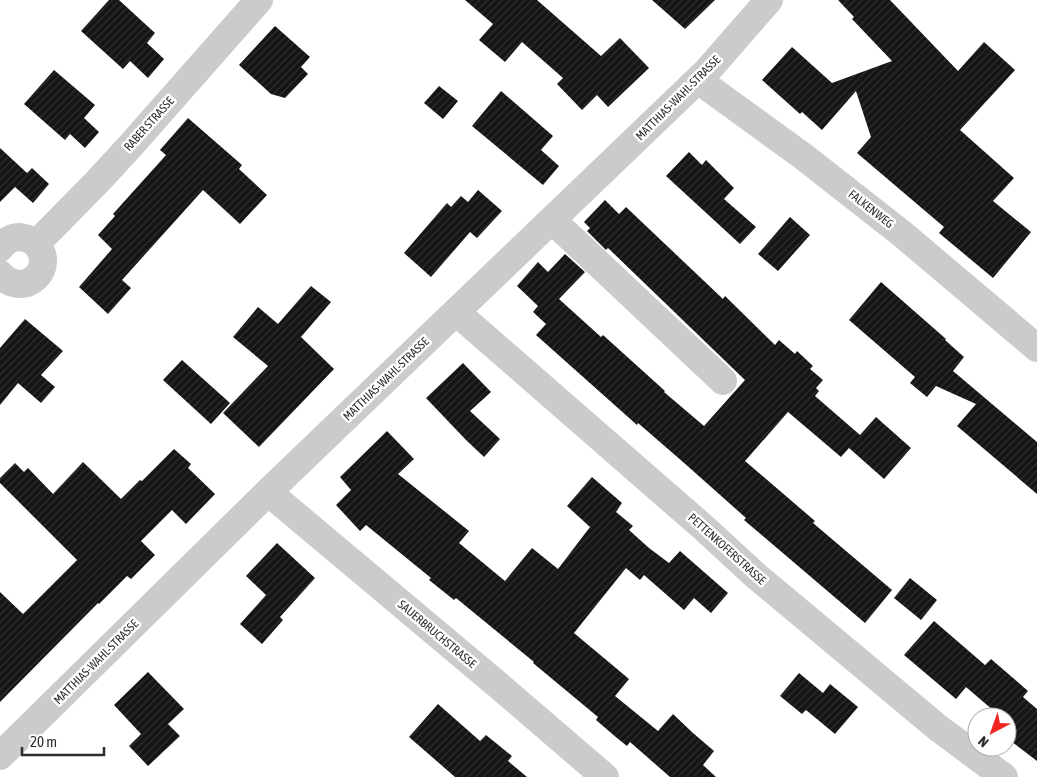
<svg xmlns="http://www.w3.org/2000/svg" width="1037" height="777" font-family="'Asap Condensed',sans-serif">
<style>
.building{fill:url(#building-hatch)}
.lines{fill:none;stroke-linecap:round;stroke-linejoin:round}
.minor{stroke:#cbcbcb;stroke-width:28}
.labels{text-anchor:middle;stroke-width:5;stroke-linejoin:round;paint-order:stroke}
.street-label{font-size:12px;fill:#2e2e2e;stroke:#fff}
</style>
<defs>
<pattern id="building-hatch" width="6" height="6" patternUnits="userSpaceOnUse" patternTransform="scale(1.25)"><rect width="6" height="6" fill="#151515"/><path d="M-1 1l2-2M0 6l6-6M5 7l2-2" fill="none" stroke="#2f2f2f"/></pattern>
</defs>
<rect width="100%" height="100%" fill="#fff"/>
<path class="building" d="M 109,0 L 119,0 L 155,33 L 147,43 L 164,59 L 148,78 L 130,61 L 123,69 L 81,31 Z
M 465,0 L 537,0 L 601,56 L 620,38 L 649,68 L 608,107 L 597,95 L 582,110 L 557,84 L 563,78 L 522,42 L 505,62 L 479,40 L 493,24 Z
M 652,0 L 715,0 L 685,29 Z
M 838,0 L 890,0 L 958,71 L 984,42 L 1015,70 L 960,130 L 1014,178 L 993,201 L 1031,232 L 993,278 L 939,233 L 944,227 L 857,153 L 871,137 L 856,91 L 822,130 L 802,112 L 800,114 L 762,80 L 792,47 L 832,83 L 892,61 L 852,19 L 854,17 Z
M 275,26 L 310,57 L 301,67 L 308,74 L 285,98 L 271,94 L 239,65 Z
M 54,70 L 95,105 L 84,118 L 99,132 L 85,148 L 70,134 L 65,140 L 24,104 Z
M 439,86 L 458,101 L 443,119 L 424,103 Z
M 501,91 L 553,136 L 541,150 L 559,166 L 543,185 L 472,126 Z
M 188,118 L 242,165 L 239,169 L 267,195 L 240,224 L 203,190 L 122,280 L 131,288 L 108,314 L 79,287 L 112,249 L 98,235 L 115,216 L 113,214 L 166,155 L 160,150 Z
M 0,148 L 27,173 L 32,168 L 49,184 L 33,203 L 15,187 L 19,183 L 0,202 Z
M 689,152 L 702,165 L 706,160 L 734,188 L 724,199 L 756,227 L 740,244 L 666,176 Z
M 478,190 L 502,211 L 477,238 L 470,232 L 431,277 L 404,253 L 447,203 L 451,207 L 461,196 L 468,202 Z
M 605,200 L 619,214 L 626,207 L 723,299 L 725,296 L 775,345 L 779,340 L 795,354 L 797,351 L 813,366 L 810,369 L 823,380 L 816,388 L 819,391 L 815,396 L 860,435 L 876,417 L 911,448 L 884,479 L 849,448 L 841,457 L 788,412 L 745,461 L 815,521 L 813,523 L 892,590 L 865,623 L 744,520 L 746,518 L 683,462 L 638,423 L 637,425 L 536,335 L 546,324 L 533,312 L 538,306 L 517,286 L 538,262 L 548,272 L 565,254 L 585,272 L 559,299 L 601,337 L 603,335 L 665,391 L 664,392 L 704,426 L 745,380 L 608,248 L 606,250 L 587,231 L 590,228 L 584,222 Z
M 790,217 L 810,235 L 778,271 L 758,254 Z
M 881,282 L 946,339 L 945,340 L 964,357 L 953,371 L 1037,442 L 1037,494 L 957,426 L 976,404 L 936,386 L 927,397 L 910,383 L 915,377 L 849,320 Z
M 311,286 L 331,302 L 301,337 L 334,369 L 259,447 L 223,413 L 268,366 L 233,337 L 258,307 L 278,324 Z
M 25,319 L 63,351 L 41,375 L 55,387 L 41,403 L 18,383 L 0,405 L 0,348 Z
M 182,360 L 230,403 L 211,424 L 163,380 Z
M 463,363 L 491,392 L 470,411 L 500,439 L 484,457 L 466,440 L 426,398 Z
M 387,431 L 414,459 L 398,474 L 469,531 L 459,543 L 505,581 L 532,548 L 558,569 L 590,527 L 567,506 L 592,477 L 622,503 L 616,512 L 633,526 L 629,530 L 649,548 L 669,563 L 680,551 L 728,593 L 711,613 L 694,598 L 684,610 L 644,575 L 640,580 L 626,568 L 574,633 L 629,679 L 615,696 L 658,731 L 673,714 L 693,733 L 714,751 L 703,765 L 716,777 L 670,777 L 630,742 L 627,746 L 617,738 L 596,720 L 598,717 L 533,663 L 534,662 L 456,598 L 454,600 L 429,580 L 431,578 L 366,525 L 360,531 L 336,505 L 351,490 L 340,477 Z
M 174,449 L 191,464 L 188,468 L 215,494 L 186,524 L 172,510 L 141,541 L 155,555 L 131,579 L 127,576 L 99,604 L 98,603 L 0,702 L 0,592 L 23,614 L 77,560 L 0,483 L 0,478 L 15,463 L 24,472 L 28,468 L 53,494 L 83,462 L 121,499 L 140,480 L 142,481 Z
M 277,543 L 315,578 L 280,617 L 283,620 L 262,644 L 240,624 L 266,595 L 246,576 Z
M 910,578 L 937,600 L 921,620 L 894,598 Z
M 934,621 L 985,665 L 991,659 L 1028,691 L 1023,697 L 1037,709 L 1037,761 L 1007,738 L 1007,717 L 1001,717 L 966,687 L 956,699 L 904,655 Z
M 148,672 L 184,709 L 168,724 L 180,736 L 148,766 L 129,746 L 141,734 L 114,705 Z
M 799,673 L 823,693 L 830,684 L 858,707 L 835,734 L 806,710 L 802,714 L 780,696 Z
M 438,704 L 480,741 L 486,735 L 512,756 L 508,761 L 527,777 L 455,777 L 409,737 Z"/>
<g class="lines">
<path class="minor" d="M 698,80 L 804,157 L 901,233 L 1037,348
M 552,220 L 723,381
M 36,244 L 98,181 L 132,144 L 259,0
M 0,248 C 5,241 12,237 20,237 C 26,238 31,239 35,243 C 59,267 24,301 0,274
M 456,312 L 704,528 L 755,575 L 937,727 L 1004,777
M 268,492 L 498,685 L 605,777
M 0,756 L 268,492 L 708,70 L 769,0"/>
</g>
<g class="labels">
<g class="street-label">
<text transform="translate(678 98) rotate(-45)" y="4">MATTHIAS-WAHL-STRASSE</text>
<text transform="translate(149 124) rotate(-48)" y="4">RABER STRASSE</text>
<text transform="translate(871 209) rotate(38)" y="4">FALKENWEG</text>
<text transform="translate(386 379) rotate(-44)" y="4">MATTHIAS-WAHL-STRASSE</text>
<text transform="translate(727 549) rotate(42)" y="4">PETTENKOFERSTRASSE</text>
<text transform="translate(437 634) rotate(40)" y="4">SAUERBRUCHSTRASSE</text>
<text transform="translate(96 662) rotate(-45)" y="4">MATTHIAS-WAHL-STRASSE</text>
</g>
</g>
<g transform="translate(992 732) rotate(221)"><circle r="24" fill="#ffffff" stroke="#ababab"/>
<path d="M0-4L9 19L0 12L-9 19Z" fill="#f32522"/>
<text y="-8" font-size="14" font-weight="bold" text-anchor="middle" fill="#2e2e2e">N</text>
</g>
<path d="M22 747v8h82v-8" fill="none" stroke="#2e2e2e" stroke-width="2.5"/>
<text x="30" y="747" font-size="15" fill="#2e2e2e" stroke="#ffffff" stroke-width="4" paint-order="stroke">20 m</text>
</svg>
